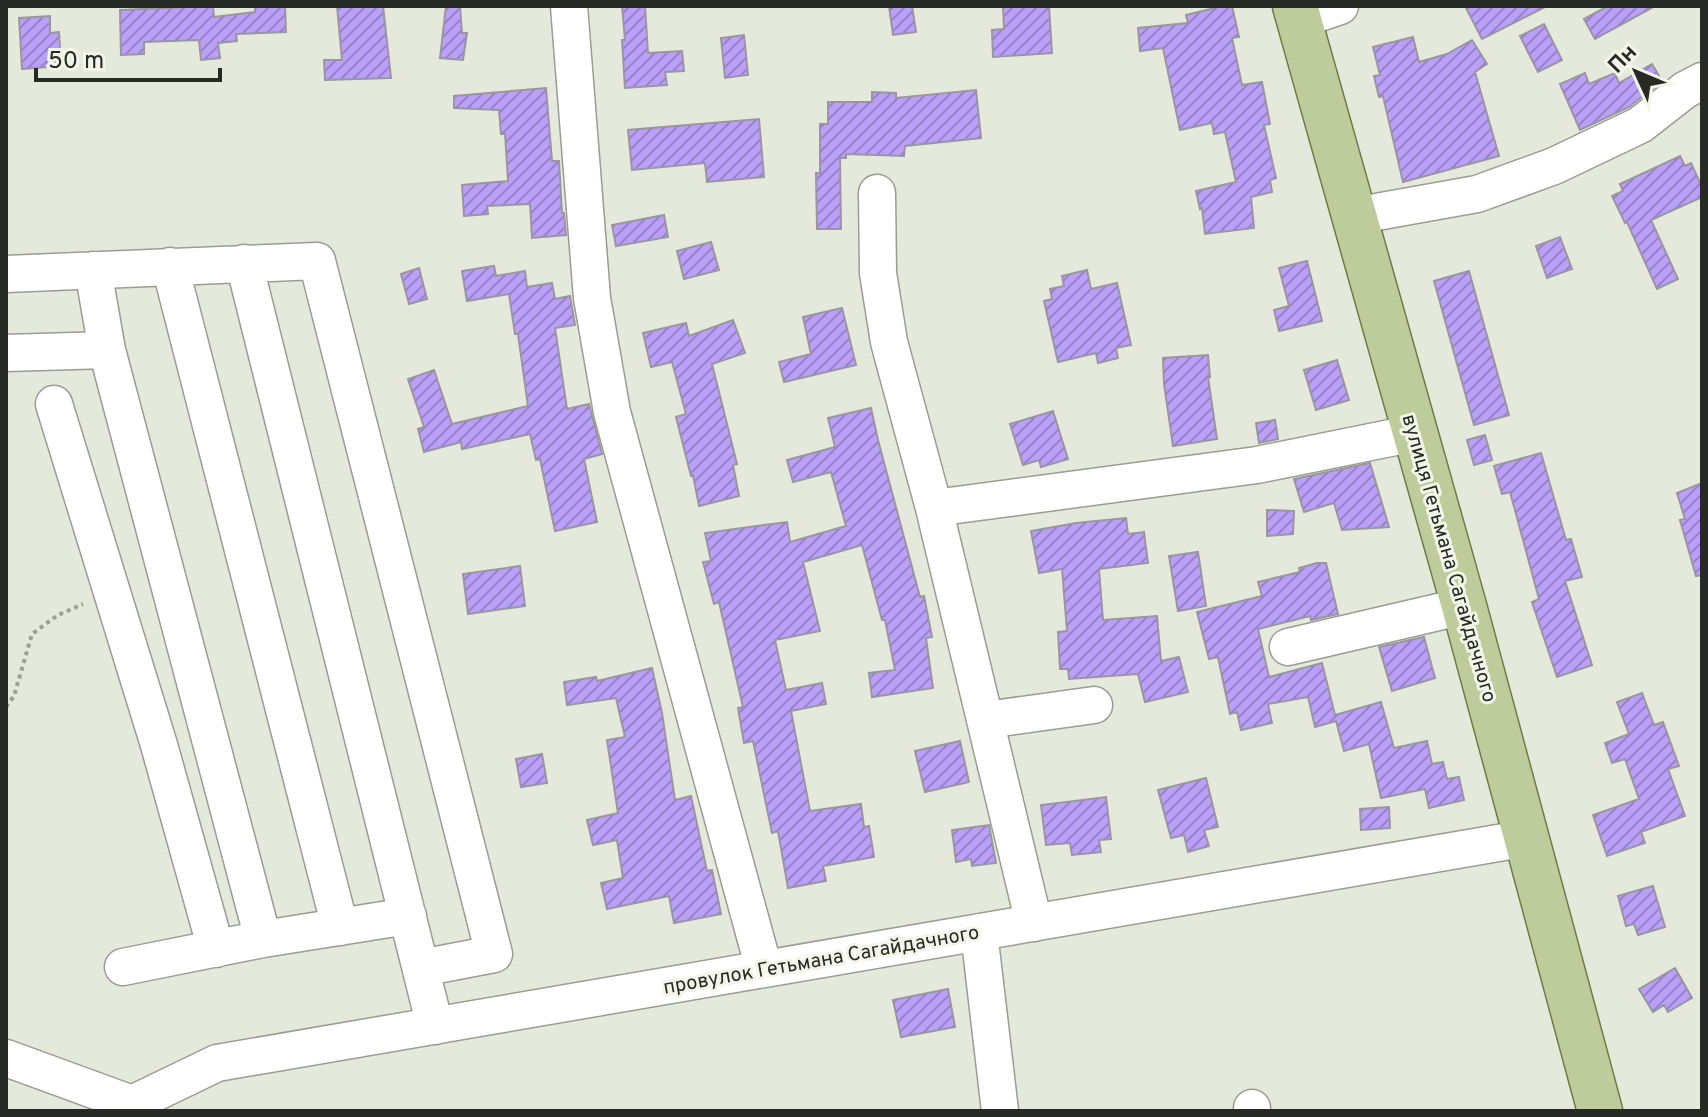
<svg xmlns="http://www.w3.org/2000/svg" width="1708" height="1117" font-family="Overpass,sans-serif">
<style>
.building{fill:url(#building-hatch);stroke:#9896a1;stroke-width:2}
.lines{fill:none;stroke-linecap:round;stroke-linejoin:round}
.minor-casing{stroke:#999d92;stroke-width:39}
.major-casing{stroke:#6d7c46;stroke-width:47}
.path{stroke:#9c9f95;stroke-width:4;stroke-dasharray:4 4;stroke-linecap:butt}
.minor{stroke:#fff;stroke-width:36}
.major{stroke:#becb9b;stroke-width:44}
.labels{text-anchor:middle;stroke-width:6;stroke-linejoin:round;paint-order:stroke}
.street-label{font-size:20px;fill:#272924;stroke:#f2f6e9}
</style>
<defs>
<pattern id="building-hatch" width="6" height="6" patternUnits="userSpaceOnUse" patternTransform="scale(2)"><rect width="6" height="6" fill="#baa0f8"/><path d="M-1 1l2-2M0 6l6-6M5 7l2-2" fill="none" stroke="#9782c9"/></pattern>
</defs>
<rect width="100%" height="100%" fill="#e5e9dc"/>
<path class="building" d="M 213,6 L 214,17 L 255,12 L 255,6 L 285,6 L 286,32 L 236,34 L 237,41 L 218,43 L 220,58 L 201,60 L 199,40 L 144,42 L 144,54 L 121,55 L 120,10 Z
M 337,6 L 383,6 L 391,78 L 325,80 L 324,60 L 342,60 Z
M 446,6 L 460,6 L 462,33 L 467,33 L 463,60 L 440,58 Z
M 622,6 L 645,6 L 648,53 L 682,51 L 684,71 L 665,72 L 667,85 L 625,88 L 622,40 L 625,40 Z
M 889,6 L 912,6 L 916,32 L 893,35 Z
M 1003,6 L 1049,6 L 1052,53 L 993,57 L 992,30 L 1004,29 Z
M 1223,6 L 1232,6 L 1239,37 L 1232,38 L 1242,85 L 1262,82 L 1270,124 L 1264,125 L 1276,178 L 1270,180 L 1272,192 L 1251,197 L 1254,228 L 1205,234 L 1202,208 L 1200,209 L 1196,191 L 1236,182 L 1225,132 L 1214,134 L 1212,123 L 1180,130 L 1163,48 L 1140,51 L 1138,28 L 1188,23 L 1186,15 Z
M 1465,6 L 1547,6 L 1482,39 Z
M 1608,6 L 1655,6 L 1595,39 L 1584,19 Z
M 50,16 L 50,33 L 59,32 L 61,66 L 22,69 L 19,18 Z
M 1544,24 L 1562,60 L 1538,72 L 1520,36 Z
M 744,35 L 748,75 L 725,78 L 721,38 Z
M 1413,37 L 1419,62 L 1447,54 L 1472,40 L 1487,64 L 1475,72 L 1499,156 L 1403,182 L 1383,96 L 1379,97 L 1374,76 L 1380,75 L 1373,47 Z
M 1652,64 L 1662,81 L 1629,107 L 1580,130 L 1560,84 L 1585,73 L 1589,84 L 1615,73 L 1619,83 Z
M 546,88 L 552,161 L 559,161 L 562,213 L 564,213 L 566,235 L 532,238 L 530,204 L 487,206 L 488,214 L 464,216 L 462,185 L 508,181 L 505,134 L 501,134 L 499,110 L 454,108 L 454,96 Z
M 976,90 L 981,138 L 905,146 L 904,156 L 846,154 L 846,158 L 840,158 L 841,229 L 817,229 L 816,173 L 820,173 L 820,124 L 828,124 L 828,102 L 872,102 L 872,92 L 896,93 L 896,98 Z
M 759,119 L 764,177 L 707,182 L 705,163 L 632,170 L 628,130 Z
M 1680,156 L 1685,166 L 1691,163 L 1702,187 L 1702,197 L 1651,220 L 1678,279 L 1657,289 L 1627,222 L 1625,223 L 1612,196 L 1623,191 L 1620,184 Z
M 664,215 L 668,237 L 616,246 L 612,225 Z
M 1560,237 L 1572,269 L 1547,278 L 1536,246 Z
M 711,242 L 719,270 L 684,279 L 677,251 Z
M 1307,261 L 1322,321 L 1279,331 L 1274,310 L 1289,306 L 1279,268 Z
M 494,266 L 496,276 L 525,271 L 527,287 L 552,283 L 555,299 L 570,296 L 575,325 L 555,328 L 567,409 L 589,404 L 602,454 L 584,459 L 597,522 L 555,531 L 540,459 L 536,460 L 530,434 L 462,449 L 461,442 L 424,452 L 418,429 L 424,427 L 408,379 L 434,370 L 452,424 L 528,406 L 518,334 L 515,334 L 509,294 L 467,301 L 462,271 Z
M 419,268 L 427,299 L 409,304 L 401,274 Z
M 1087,270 L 1091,289 L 1117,283 L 1131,345 L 1116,348 L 1118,358 L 1098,363 L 1096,353 L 1058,362 L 1044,301 L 1052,299 L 1050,289 L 1064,286 L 1062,276 Z
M 1469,271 L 1509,415 L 1474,425 L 1434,281 Z
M 842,308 L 856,365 L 784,382 L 779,362 L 811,354 L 803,317 Z
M 733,320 L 745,353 L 712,364 L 737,464 L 733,465 L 739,496 L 699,506 L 693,475 L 691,476 L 676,417 L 686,414 L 672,362 L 651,367 L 643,333 L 686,323 L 689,336 Z
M 1208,355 L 1210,377 L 1208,377 L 1217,439 L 1173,446 L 1164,384 L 1163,358 Z
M 1337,360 L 1349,400 L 1316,410 L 1304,370 Z
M 871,408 L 878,440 L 920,597 L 924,596 L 932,637 L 926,638 L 933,688 L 872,697 L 869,673 L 895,670 L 885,620 L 882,620 L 862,545 L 803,562 L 820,631 L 775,640 L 786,690 L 822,683 L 826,704 L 791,711 L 810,811 L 861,804 L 864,827 L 869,826 L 874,857 L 823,866 L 826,881 L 788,888 L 778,831 L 772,833 L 753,741 L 744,743 L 738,708 L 743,707 L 719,602 L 714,604 L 703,562 L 711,561 L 705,533 L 787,522 L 790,542 L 846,526 L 831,472 L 793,482 L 787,460 L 835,447 L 828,418 Z
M 1053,411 L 1068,459 L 1041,467 L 1039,460 L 1023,465 L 1010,424 Z
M 1275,420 L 1278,439 L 1259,443 L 1256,423 Z
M 1485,435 L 1492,460 L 1474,465 L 1467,440 Z
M 1541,453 L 1566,540 L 1571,539 L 1582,577 L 1565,581 L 1592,665 L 1557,677 L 1532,602 L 1539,599 L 1510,492 L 1502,494 L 1494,466 Z
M 1370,463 L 1389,527 L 1342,530 L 1334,503 L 1304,512 L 1294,479 Z
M 1702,483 L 1702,575 L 1696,576 L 1680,520 L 1685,519 L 1677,493 Z
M 1267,510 L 1294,511 L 1293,534 L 1267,536 Z
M 1126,518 L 1128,534 L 1144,532 L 1148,563 L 1099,569 L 1103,620 L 1157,616 L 1161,661 L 1179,657 L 1188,692 L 1145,702 L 1138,674 L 1069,679 L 1068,669 L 1060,669 L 1058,632 L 1067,631 L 1062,569 L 1039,573 L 1031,531 L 1076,523 Z
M 1198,552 L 1206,606 L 1178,611 L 1169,556 Z
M 1317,563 L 1326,563 L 1338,614 L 1311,620 L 1310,616 L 1258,629 L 1269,677 L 1322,663 L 1335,715 L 1381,702 L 1394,748 L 1427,741 L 1432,764 L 1443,762 L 1447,779 L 1459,777 L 1464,800 L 1429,808 L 1425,789 L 1381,798 L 1369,744 L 1344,751 L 1336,721 L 1315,727 L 1308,697 L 1268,704 L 1272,723 L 1241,730 L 1237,712 L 1230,714 L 1218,657 L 1209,659 L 1197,612 L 1262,596 L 1258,582 L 1300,572 L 1299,568 Z
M 520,566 L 525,606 L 468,614 L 463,574 Z
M 1424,637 L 1435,678 L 1392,691 L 1379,647 Z
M 652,668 L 662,713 L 675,800 L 691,796 L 707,871 L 712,870 L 721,914 L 674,923 L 669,896 L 607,909 L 601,883 L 623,878 L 617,840 L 593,845 L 587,820 L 618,813 L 607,740 L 625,737 L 616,698 L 567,705 L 564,682 L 596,677 L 597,681 Z
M 1642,693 L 1654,725 L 1663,722 L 1679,766 L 1668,769 L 1685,816 L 1641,832 L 1645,843 L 1607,856 L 1593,815 L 1639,799 L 1625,759 L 1612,763 L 1605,743 L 1629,734 L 1617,702 Z
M 960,741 L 969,782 L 925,792 L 915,751 Z
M 542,754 L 547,783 L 521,787 L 516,759 Z
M 1206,778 L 1218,827 L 1204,830 L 1209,846 L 1188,852 L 1184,835 L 1171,838 L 1158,790 Z
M 1106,797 L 1111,839 L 1099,840 L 1101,852 L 1072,855 L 1070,843 L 1046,845 L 1041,805 Z
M 1389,807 L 1390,828 L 1361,830 L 1360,809 Z
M 989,825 L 996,863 L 972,866 L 971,859 L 956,862 L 952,830 Z
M 1653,886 L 1665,927 L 1638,935 L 1634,924 L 1626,926 L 1618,896 Z
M 1675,968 L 1692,998 L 1668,1012 L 1664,1005 L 1653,1012 L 1639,989 Z
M 948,989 L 955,1027 L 901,1037 L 893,1000 Z"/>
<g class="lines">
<defs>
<path id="minor" d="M 569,6 L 592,298 L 612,412 L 764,969
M 1299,20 L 1340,6
M 877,193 L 878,273 L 889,342 L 934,508 L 1034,923
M 1354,216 L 1477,194 L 1554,166 L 1640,125 L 1685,90 L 1702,81
M 244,263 L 435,1026
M 170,266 L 340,927
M 93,270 L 107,350 L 263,939
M 6,274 L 317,261 L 494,954 L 421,968
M 6,353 L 107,350
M 54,404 L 159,745 L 216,949
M 934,508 L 1257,465 L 1415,433
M 1288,647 L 1464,606
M 986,720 L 1094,705
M 979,932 L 1000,1111
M 123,967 L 263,939 L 408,916
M 6,1058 L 132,1104
M 1252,1108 L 1252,1111
M 126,1111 L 132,1104 L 217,1063 L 1527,838"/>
<path id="major" d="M 1295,6 L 1464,606 L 1600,1111"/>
</defs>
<use href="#minor" class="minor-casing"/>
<use href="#major" class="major-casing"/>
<path class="path" d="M 6,707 L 14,696 L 32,634 L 58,615 L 83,604"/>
<use href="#minor" class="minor"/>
<use href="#major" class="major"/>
</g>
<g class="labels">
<g class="street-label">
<text transform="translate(1450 558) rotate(74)" y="7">вулиця Гетьмана Сагайдачного</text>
<text transform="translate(821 959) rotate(-10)" y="7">провулок Гетьмана Сагайдачного</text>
</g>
</g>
<rect width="1708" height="1117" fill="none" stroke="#272924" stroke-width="16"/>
<g transform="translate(1636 72) rotate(314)" stroke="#f2f6e9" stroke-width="6" paint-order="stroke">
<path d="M0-6L14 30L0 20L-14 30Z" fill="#272924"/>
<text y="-12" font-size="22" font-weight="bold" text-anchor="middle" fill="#272924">Пн</text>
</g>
<path d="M36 68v12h184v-12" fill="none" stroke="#272924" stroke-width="4"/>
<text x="48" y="68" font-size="24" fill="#272924" stroke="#f2f6e9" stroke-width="6" paint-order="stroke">50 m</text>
</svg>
